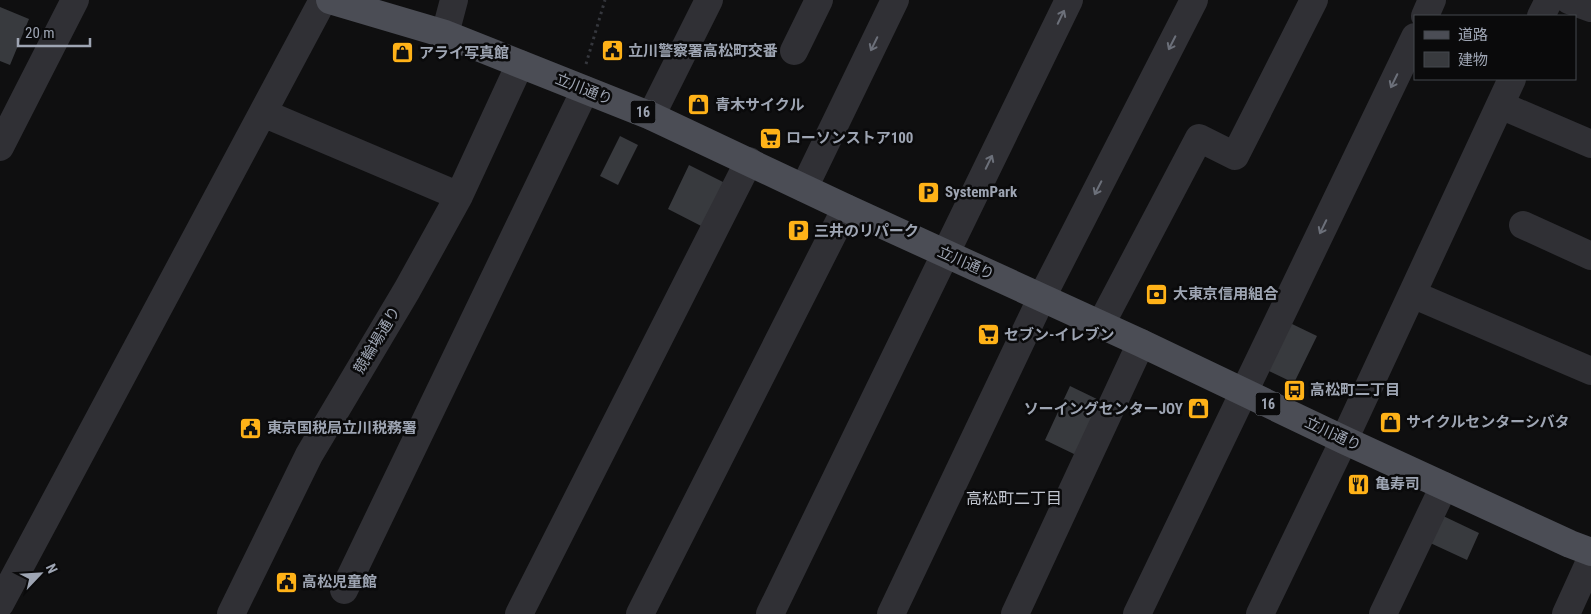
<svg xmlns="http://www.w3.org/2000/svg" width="1591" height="614" font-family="'Roboto Condensed','Noto Sans JP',sans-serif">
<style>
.building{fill:#383a3e}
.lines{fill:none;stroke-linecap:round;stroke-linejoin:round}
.path{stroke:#35373d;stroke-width:3;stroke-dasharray:2.5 4;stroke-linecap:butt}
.minor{stroke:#303035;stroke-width:28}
.major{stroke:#4b4d55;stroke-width:28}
.oneway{stroke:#6c707a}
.labels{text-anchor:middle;stroke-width:5;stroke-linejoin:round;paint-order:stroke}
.shield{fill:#0a0a0b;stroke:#727681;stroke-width:1}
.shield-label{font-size:14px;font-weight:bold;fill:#9ea5b3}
.poi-label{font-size:15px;font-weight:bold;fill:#9ea5b3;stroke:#0a0a0b;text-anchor:start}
.street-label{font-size:15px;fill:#9ea5b3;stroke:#0a0a0b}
.neighbourhood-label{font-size:16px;fill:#c0c4ce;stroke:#0a0a0b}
</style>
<rect width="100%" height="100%" fill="#0f0f10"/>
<path class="building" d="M 0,7 L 29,19 L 10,65 L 0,61 Z
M 620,136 L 638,145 L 618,185 L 600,176 Z
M 689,165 L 729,185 L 707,229 L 668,209 Z
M 1290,323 L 1317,336 L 1294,383 L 1267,370 Z
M 1070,386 L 1101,401 L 1076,455 L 1045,440 Z
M 1439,514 L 1479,533 L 1467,560 L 1426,541 Z"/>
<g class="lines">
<path class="path" d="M 586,64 L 605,0"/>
<path class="minor" d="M 1569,0 L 1591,8
M 1425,16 L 1432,0
M 1541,16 L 1549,0
M 445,34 L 454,0
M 794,51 L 819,0
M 1500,105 L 1591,144
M 263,113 L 459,196
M 651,116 L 709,0
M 0,147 L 75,0
M 804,188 L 895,0
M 1523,225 L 1591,256
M 1412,294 L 1591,371
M 1101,324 L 1199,138 L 1235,156 L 1314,0
M 344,590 L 585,90
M 0,604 L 323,0
M 231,614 L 309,455 L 407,290 L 459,196 L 520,64
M 519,614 L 749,161
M 640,614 L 846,208
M 770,614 L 1069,0
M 891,614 L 1042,297 L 1194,0
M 1015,614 L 1141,343
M 1137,614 L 1415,37
M 1260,614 L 1344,440 L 1512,79
M 1383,614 L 1444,486
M 1566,614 L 1591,559"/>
<path class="major" d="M 330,0 L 445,34 L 651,116 L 846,208 L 1141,343 L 1344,440 L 1570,544 L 1591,552"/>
</g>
<defs><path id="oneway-shaft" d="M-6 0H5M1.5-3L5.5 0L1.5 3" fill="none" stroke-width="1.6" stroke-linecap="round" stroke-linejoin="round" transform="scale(1.25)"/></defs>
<g class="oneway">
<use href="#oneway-shaft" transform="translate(1061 17) rotate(-64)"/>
<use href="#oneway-shaft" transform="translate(1172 43) rotate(117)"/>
<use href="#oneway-shaft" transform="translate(874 44) rotate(116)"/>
<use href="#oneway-shaft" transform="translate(1394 81) rotate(116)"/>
<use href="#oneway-shaft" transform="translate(989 162) rotate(-64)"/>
<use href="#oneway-shaft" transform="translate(1098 188) rotate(117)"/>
<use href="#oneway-shaft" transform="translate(1323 227) rotate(116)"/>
</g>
<defs>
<symbol id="civic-square" viewBox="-11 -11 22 22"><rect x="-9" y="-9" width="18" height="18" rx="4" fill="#ffb218" stroke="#0a0a0b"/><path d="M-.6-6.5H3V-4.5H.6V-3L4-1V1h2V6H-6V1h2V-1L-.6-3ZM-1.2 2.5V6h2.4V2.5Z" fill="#111"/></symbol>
<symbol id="shop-square" viewBox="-11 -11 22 22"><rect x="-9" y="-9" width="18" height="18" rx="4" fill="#ffb218" stroke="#0a0a0b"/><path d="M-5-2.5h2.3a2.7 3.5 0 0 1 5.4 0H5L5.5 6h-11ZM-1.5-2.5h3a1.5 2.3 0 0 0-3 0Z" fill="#111"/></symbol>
<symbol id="supermarket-square" viewBox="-11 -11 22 22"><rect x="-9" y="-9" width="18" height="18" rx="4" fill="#ffb218" stroke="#0a0a0b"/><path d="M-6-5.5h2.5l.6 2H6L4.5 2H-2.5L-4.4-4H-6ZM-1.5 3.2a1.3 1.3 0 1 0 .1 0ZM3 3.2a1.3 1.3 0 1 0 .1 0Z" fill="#111"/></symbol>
<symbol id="parking-square" viewBox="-11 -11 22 22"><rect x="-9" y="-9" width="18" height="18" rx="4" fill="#ffb218" stroke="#0a0a0b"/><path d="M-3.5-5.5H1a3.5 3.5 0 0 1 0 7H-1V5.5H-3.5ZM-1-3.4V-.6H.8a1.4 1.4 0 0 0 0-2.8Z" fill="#111"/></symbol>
<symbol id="bank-square" viewBox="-11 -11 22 22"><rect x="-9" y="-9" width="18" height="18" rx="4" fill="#ffb218" stroke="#0a0a0b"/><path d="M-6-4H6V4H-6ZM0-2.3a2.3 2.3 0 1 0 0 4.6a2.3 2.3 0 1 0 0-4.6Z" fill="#111"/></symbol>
<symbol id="bus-square" viewBox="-11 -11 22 22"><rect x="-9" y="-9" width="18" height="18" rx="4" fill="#ffb218" stroke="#0a0a0b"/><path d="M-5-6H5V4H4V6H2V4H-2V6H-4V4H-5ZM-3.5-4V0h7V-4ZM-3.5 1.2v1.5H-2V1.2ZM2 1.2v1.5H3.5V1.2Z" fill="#111"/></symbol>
<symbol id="restaurant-square" viewBox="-11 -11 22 22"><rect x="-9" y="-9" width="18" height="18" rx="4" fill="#ffb218" stroke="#0a0a0b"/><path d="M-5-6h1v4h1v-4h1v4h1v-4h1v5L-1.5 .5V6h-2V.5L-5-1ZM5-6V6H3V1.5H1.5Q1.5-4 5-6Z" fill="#111"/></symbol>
</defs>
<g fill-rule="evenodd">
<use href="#civic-square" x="600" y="38" width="25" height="25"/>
<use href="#shop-square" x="390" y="40" width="25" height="25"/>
<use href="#shop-square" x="686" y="92" width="25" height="25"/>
<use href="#supermarket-square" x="758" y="126" width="25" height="25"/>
<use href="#parking-square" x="916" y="180" width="25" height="25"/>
<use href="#parking-square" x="786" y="218" width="25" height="25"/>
<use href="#bank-square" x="1144" y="282" width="25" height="25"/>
<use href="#supermarket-square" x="976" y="322" width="25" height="25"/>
<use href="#bus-square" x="1282" y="378" width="25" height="25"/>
<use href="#shop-square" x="1186" y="396" width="25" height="25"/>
<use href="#shop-square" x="1378" y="410" width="25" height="25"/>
<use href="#civic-square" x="238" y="416" width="25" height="25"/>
<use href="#restaurant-square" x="1346" y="472" width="25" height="25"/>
<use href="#civic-square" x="274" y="570" width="25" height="25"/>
</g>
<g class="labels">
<g class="shield">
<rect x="630.5" y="100.5" width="25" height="23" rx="4"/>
<rect x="1255.5" y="392.5" width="25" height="23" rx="4"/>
</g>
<g class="shield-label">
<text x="643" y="117">16</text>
<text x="1268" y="409">16</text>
</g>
<g class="poi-label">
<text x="628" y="56">立川警察署高松町交番</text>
<text x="419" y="58">アライ写真館</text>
<text x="715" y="110">青木サイクル</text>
<text x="786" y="143">ローソンストア100</text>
<text x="945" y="197">SystemPark</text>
<text x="814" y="236">三井のリパーク</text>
<text x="1173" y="299">大東京信用組合</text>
<text x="1004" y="340">セブン-イレブン</text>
<text x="1310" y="395">高松町二丁目</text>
<text x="1183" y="414" text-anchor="end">ソーイングセンターJOY</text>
<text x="1406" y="427">サイクルセンターシバタ</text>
<text x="267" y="433">東京国税局立川税務署</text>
<text x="1375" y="489">亀寿司</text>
<text x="302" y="587">高松児童館</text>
</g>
<g class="street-label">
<text transform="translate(584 89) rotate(22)" y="5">立川通り</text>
<text transform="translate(966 263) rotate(24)" y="5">立川通り</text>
<text transform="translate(377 340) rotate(-59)" y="5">競輪場通り</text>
<text transform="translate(1333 434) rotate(25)" y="5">立川通り</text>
</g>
<g class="neighbourhood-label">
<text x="1014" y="504">高松町二丁目</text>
</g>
</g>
<rect x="1414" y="15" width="162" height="65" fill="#0a0a0b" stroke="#45484e"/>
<rect x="1424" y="31" width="25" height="8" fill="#4b4d55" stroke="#45484e"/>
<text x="1458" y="40" font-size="15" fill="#9ea5b3">道路</text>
<rect x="1424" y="52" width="25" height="15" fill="#383a3e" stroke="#45484e"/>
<text x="1458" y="65" font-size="15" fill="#9ea5b3">建物</text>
<g transform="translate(40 574) rotate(65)" stroke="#0a0a0b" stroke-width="4" paint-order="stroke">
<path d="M0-4L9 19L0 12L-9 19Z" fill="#9ea5b3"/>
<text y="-8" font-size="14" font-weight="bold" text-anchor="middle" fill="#9ea5b3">N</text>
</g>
<path d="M18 38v8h72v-8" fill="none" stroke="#9ea5b3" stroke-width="2.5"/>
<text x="25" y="38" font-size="15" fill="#9ea5b3" stroke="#0a0a0b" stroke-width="4" paint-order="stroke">20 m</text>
</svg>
